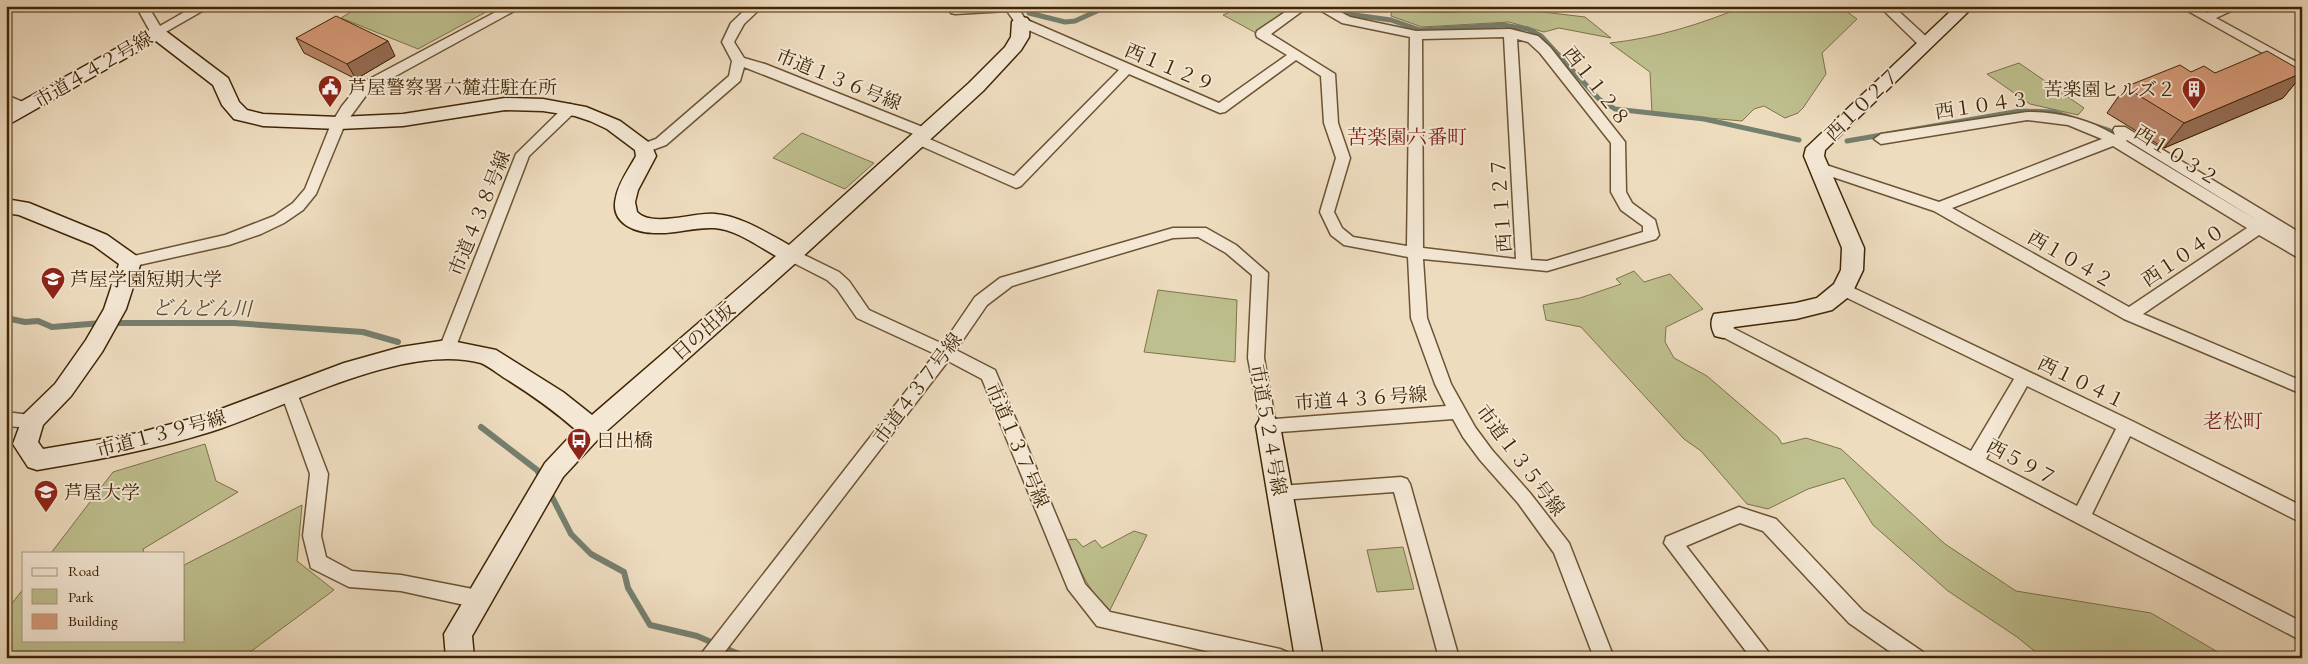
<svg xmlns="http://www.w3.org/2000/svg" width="2308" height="664" font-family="'EB Garamond','Noto Serif JP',serif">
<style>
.green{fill:#bebf8e;stroke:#7f7249}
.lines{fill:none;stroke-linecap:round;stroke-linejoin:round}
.stream-far1{stroke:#757f6e;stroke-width:5}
.stream{stroke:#757f6e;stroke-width:6}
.street-casing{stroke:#6c5333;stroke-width:3}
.secondary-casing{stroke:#402504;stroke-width:3}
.street{fill:#f4e8d5;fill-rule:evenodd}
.secondary{fill:#f4e8d5;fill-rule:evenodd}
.wall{fill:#b98669;stroke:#402504}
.shaded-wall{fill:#966d55;stroke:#402504}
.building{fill:#d79c7a;stroke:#402504}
.labels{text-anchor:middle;stroke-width:4;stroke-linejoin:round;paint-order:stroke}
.street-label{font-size:19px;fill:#402504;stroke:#f4e8d5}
.poi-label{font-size:19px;fill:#402504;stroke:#f4e8d5;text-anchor:start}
.neighbourhood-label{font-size:20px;fill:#7a1f14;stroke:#f4e8d5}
.water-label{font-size:20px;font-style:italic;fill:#564a30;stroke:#f4e8d5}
</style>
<rect width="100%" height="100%" fill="#eedcbf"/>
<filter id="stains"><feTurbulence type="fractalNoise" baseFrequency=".004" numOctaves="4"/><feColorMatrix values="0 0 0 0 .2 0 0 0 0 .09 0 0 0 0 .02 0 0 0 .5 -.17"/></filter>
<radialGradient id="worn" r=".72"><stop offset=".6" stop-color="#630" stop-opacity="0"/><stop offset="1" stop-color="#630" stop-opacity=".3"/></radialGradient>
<path class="green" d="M 360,6 L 497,6 L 418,49 L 341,18 Z
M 1243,6 L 1291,6 L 1256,33 L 1223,15 Z
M 1501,6 L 1523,6 L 1543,12 L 1585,17 L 1611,38 L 1559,28 L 1544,32 L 1509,22 L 1422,27 L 1391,16 L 1392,9 C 1435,14 1458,14 1501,6 Z
M 1745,6 L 1761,6 L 1772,10 L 1799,9 L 1799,6 L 1839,6 L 1857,19 L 1822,53 L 1826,74 L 1803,108 L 1798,113 L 1785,118 L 1764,106 L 1754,109 L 1742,121 L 1652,113 L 1650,72 L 1610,43 C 1657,38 1701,24 1745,6 Z
M 2019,63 L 2084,108 L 2078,115 L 2030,104 L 1987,74 Z
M 802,133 L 874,163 L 845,189 L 773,158 Z
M 1634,271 L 1644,282 L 1670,274 L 1703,309 L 1666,327 L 1665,342 L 1674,358 L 1707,376 L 1778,437 L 1782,444 L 1806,438 L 1841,449 L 1945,544 L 2016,591 L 2151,613 L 2228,658 L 2043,658 L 2017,637 L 1948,591 L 1873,525 L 1844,478 L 1808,489 L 1768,509 L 1747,504 L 1701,451 L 1684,439 L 1581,327 L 1546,320 L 1543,305 L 1580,298 L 1621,284 L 1616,279 Z
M 1158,290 L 1237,300 L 1235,362 L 1144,352 Z
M 205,444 L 216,481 L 238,492 L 143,549 L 144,553 L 51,553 L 113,472 Z
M 302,505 L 297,561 L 334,590 L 242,658 L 6,658 L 6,611 L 24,588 L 24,640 L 184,640 L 184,565 Z
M 1134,531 L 1147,535 L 1110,610 C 1087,591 1079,567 1067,540 L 1076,539 L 1083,547 L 1095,540 L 1102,548 Z
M 1403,547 L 1414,589 L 1377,592 L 1367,550 Z"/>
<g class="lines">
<path class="stream-far1" d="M 1332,6 L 1347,14 L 1391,20 L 1420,30 L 1503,25 L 1528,29 L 1541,36 L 1599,99 L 1615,109 L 1704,119 L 1799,140
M 1029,13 L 1065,22 L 1075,21 L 1108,6
M 1847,141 L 2020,111 L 2054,112 L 2108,130 L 2211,193
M 2292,242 L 2302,248"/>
<path class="stream" d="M 6,318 L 25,322 L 38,321 L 52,327 L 102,323
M 111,323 L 234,323 L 363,332 L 398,342
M 481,427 L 537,470 L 542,479
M 549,491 L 571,534 L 591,554 L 624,572 L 628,588 L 650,625 L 697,636 L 748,658"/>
<defs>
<path id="street" d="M 136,6 L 148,6 L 160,26 L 195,6 L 211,6 L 157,37 L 151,33 Z
M 507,6 L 523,6 L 370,90 L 345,124 L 316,194 L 303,210 L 284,223 L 261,234 L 229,245 L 130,267 L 125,266 L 122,262 L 125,258 L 225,235 L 274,216 L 293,203 L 305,189 L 331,124 L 342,106 L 360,84 Z
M 749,6 L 763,6 L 744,24 L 734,42 L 744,58 L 765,64 L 930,130 L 932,133 L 925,137 L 1014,176 L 1119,70 L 1017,25 L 1007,11 L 955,14 L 951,13 L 947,6 L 1017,6 L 1025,19 L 1219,103 L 1287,55 L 1257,37 L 1256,34 L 1257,31 L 1294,6 L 1309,6 L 1271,34 L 1335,74 L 1338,123 L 1350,158 L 1334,212 L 1342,228 L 1353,237 L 1407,246 L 1410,37 L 1342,23 L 1313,6 L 1329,6 L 1350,17 L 1416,31 L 1510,29 L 1538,36 L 1550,47 L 1625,142 L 1626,192 L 1632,203 L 1655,220 L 1659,235 L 1656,239 L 1547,271 L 1423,259 L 1427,318 L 1451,384 L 1475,427 L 1492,450 L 1530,493 L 1569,543 L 1614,658 L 1594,658 L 1554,553 L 1518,503 L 1480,460 L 1463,437 L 1453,419 L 1268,433 L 1262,431 L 1248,358 L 1252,275 L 1226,253 L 1198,237 L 1173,238 L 1012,286 L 987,305 L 956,350 L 995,370 L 1085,584 L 1110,612 L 1280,649 L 1287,652 L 1290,658 L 1237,658 L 1097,626 L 1068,589 L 982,379 L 948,361 L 720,658 L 698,658 L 935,354 L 857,318 L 837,289 L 827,280 L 786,259 L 783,255 L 786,251 L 796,251 L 839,272 L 849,281 L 869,310 L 943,344 L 975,297 L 1000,278 L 1173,228 L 1206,228 L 1236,245 L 1268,273 L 1264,358 L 1275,419 L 1446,406 L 1435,384 L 1411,318 L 1408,257 L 1344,245 L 1331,235 L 1320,212 L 1336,158 L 1324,123 L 1321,76 L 1296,60 L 1225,112 L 1220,113 L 1129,74 L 1021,186 L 1016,188 L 912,142 L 910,139 L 916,135 L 744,67 L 740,81 L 666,145 L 644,153 L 639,151 L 637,148 L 639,145 L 656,139 L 729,76 L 732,61 L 722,42 L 731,23 ZM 1504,37 L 1516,259 L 1423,248 L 1422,39 ZM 1517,39 L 1528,42 L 1540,53 L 1611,143 L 1611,192 L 1621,210 L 1643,226 L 1643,232 L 1547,261 L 1531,260 Z
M 1879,6 L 1893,6 L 1930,40 L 1931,43 L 1930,46 L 1920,46 Z
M 2179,6 L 2195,6 L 2207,13 L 2224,6 L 2242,6 L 2216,18 L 2302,65 L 2302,75 Z
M 6,95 L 30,105 L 32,108 L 25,112 L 6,104 Z
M 571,104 L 578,108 L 576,111 L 529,156 L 455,349 L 453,353 L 447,355 L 441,353 L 439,349 L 516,154 L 566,105 Z
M 2027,112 C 2058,112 2088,119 2115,135 L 2113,130 L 2115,127 L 2125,127 L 2302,234 L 2302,246 L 2297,245 L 2302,248 L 2302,260 L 2259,235 L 2143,314 L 2302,381 L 2302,394 L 2124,319 L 1934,211 L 1815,171 L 1813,168 L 1815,165 L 1820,163 L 1939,202 L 2102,139 L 2068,125 L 2027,120 L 1881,144 L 1874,139 L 1881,134 ZM 2127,140 L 2258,221 L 2126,141 ZM 2113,146 L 2247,228 L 2129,307 L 1952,208 Z
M 1843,283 L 2132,421 L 2302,506 L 2302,523 L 2130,436 L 2092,514 L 2302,622 L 2302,641 L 1717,334 L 1715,330 L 1717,326 L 1723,324 L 1729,326 L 1971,451 L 2014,379 L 1837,293 L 1835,289 L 1837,285 ZM 2027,386 L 2116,429 L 2077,506 L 1986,459 Z
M 289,386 L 295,388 L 297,393 L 328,474 L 321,536 L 326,557 L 352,571 L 401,575 L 478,590 L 485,593 L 488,599 L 485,605 L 478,608 L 401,591 L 349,587 L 311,568 L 303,536 L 310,474 L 281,393 L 283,388 Z
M 6,412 L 38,416 L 41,421 L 38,426 L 32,428 L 6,426 Z
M 1401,477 L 1407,479 L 1410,484 L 1459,658 L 1439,658 L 1394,492 L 1280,500 L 1274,498 L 1271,493 L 1274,488 L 1280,486 Z
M 1739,507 L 1776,519 L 1863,611 L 1923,652 L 1926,658 L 1899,658 L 1849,623 L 1763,531 L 1740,523 L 1686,546 L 1773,658 L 1751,658 L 1664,543 L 1666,537 Z"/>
<path id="secondary" d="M 1956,6 L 1974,6 L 1825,150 L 1824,156 L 1864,248 L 1863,270 L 1854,289 L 1851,295 L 1832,310 L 1796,319 L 1734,327 L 1731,336 L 1723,338 L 1715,336 C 1711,328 1710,322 1714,314 L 1796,303 L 1817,298 L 1834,284 L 1841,270 L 1842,248 L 1804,156 L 1806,148 Z
M 1021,17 L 1027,18 L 1030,22 L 1029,37 L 1021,50 L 983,91 L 799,260 L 601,436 L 563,477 L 472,636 L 474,658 L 446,658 L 444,634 L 545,463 L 576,430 C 553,410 529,393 503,377 C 496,372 488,366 481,363 C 403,342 286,408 210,432 C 152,450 96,460 37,470 L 28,467 L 13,444 L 24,414 L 55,384 L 86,340 L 104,309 L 119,264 L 93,245 L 19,215 L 6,213 L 6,199 L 29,203 L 107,235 L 138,257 L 141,262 L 126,309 L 102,352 L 71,396 L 43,425 L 38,442 L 43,449 L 138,433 L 205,415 L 344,363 L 401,347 L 447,340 L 496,350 L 563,392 L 592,415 L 776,256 C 758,246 735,229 714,228 C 696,227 678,233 660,233 C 638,234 609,225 616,197 C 619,182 629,169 636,156 L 635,150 L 607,129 L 590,121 L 575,116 L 543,111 L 505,110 L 403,126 L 339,129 L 263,126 L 234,119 L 222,105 L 213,85 L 156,41 L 13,122 L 6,124 L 6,110 L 151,29 L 163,29 L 228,78 L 239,102 L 247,110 L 263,114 L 339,117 L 403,114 L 505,98 L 543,99 L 586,107 L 620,121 L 651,144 L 656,156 L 638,190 L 635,202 L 637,212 C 653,228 693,212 715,214 C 741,216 767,233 789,245 L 969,83 L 1005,47 L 1011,37 L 1012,22 L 1015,18 Z
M 1268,416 L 1276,419 L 1280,426 L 1323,658 L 1295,658 L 1256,426 L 1260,419 Z"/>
</defs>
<use href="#street" class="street-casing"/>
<use href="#secondary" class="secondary-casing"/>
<use href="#street" class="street"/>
<use href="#secondary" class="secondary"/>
</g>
<path class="wall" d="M 296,38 L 395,56 L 356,79 L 304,53 Z
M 2302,71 L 2302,75 L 2283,98 L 2164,148 L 2107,113 L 2125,87 L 2191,72 L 2215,73 Z"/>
<path class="shaded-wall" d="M 388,41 L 395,56 L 356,79 L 347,64 Z
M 2302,73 L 2302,75 L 2283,98 L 2164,148 L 2184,123 Z
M 6,232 L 12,238 L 6,243 Z"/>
<path class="building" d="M 336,16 L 388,41 L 347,64 L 296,38 Z
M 2267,51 L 2302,71 L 2302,73 L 2184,123 L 2125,87 L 2180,65 L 2191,72 L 2204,66 L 2215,73 Z"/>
<defs>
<symbol id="civic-pin" viewBox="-11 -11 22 30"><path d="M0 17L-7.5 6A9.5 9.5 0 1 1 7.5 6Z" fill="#8f2418" stroke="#f4e8d5"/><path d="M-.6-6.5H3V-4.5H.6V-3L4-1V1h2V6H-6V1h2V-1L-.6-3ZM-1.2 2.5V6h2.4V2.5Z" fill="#fff"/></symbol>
<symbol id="building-pin" viewBox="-11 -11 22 30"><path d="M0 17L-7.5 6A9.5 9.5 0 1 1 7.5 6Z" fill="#8f2418" stroke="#f4e8d5"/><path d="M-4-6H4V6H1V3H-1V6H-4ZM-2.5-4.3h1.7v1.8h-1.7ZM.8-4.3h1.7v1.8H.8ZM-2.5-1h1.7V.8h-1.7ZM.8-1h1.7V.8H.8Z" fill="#fff"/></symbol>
<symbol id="university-pin" viewBox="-11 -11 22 30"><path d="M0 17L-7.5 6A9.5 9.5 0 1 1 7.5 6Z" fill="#8f2418" stroke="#f4e8d5"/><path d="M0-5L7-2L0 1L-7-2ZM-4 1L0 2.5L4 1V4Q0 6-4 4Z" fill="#fff"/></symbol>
<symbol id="bus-pin" viewBox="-11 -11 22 30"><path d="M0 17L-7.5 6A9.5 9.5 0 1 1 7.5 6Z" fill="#8f2418" stroke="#f4e8d5"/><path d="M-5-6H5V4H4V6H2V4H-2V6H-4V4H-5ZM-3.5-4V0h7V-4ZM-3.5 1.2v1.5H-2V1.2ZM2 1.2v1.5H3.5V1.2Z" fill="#fff"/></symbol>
</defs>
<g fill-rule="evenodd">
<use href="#civic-pin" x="316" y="73" width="28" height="38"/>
<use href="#building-pin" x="2180" y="75" width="28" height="38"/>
<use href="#university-pin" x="39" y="265" width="28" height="38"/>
<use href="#bus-pin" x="565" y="426" width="28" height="38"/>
<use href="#university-pin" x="32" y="478" width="28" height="38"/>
</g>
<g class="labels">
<g class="street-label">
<text transform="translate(1170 67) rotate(23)" y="7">西１１２９</text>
<text transform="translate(93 69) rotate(-30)" y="7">市道４４２号線</text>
<text transform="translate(839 79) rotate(22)" y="7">市道１３６号線</text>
<text transform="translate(1597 86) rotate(52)" y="7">西１１２８</text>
<text transform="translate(1862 104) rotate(-44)" y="7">西１０２７</text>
<text transform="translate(1982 105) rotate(-8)" y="7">西１０４３</text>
<text transform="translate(2177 155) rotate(32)" y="7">西１０３２</text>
<text transform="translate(1501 205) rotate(-94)" y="7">西１１２７</text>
<text transform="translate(479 213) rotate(-68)" y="7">市道４３８号線</text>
<text transform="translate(2183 255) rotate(-34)" y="7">西１０４０</text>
<text transform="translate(2071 259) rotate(30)" y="7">西１０４２</text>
<text transform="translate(703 331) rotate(-41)" y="7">日の出坂</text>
<text transform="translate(2082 382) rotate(26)" y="7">西１０４１</text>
<text transform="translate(917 388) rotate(-53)" y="7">市道４３７号線</text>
<text transform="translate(1361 398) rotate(-4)" y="7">市道４３６号線</text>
<text transform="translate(1269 430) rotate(80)" y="7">市道５２４号線</text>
<text transform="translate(161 433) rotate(-15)" y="7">市道１３９号線</text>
<text transform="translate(1018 445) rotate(67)" y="7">市道１３７号線</text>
<text transform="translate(1521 460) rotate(53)" y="7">市道１３５号線</text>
<text transform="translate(2022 462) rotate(28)" y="7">西５９７</text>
</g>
<g class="poi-label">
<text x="348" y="94">芦屋警察署六麓荘駐在所</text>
<text x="2176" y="96" text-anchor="end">苦楽園ヒルズ２</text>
<text x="70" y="286">芦屋学園短期大学</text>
<text x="596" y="447">日出橋</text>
<text x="64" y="499">芦屋大学</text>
</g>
<g class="neighbourhood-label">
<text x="1407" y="144">苦楽園六番町</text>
<text x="2233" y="428">老松町</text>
</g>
<g class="water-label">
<text transform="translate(202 308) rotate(1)" y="7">どんどん川</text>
</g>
</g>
<rect width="2308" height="664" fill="none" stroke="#eedcbf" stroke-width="25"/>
<rect x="8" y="8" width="2293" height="649" fill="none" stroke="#402504" stroke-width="2.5"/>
<rect x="12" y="12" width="2283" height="639" fill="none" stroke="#402504"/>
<rect x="22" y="552" width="162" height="90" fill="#f4e8d5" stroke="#ac9a81"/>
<rect x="32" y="568" width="25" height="8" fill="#f4e8d5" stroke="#ac9a81"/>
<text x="68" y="576" font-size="15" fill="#402504">Road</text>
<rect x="32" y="589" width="25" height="15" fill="#bebf8e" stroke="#ac9a81"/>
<text x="68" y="602" font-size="15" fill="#402504">Park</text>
<rect x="32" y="614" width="25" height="15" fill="#d79c7a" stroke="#ac9a81"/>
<text x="68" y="626" font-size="15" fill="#402504">Building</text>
<rect width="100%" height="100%" filter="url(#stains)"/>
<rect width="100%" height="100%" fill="url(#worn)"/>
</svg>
